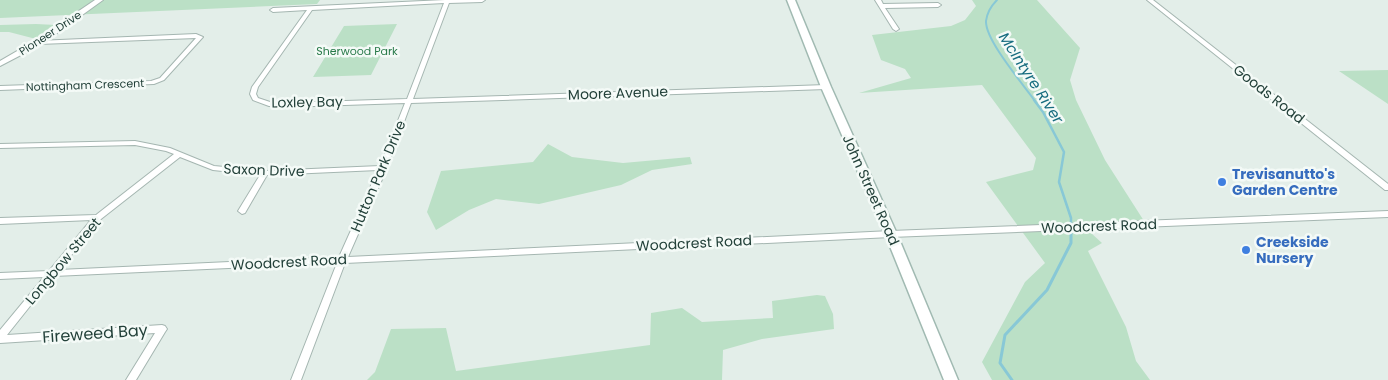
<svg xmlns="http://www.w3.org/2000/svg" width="1388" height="380" font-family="Poppins,sans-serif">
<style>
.green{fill:#bbe0c6}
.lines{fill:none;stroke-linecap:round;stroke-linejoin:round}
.stream-far2{stroke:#88c8d6;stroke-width:2}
.stream-far1{stroke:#88c8d6;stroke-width:2.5}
.stream{stroke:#88c8d6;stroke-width:3}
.minor-casing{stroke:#a5b6b1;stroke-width:2}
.tertiary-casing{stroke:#a5b6b1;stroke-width:2}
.secondary-casing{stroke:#a1bab2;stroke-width:3}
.minor{fill:#fff;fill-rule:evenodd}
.tertiary{fill:#fff;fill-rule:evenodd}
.secondary{fill:#fff;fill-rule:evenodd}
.shop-dot{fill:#3f7fe0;stroke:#f4faf7;stroke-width:2}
.labels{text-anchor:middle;stroke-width:5;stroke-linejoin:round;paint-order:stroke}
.far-street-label{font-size:11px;fill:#224039;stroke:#f4faf7}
.far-park-label{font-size:11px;fill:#297a4a;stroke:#f4faf7}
.street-label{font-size:14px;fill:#224039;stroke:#f4faf7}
.shop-label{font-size:14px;font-weight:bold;fill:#366cbe;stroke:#f4faf7;text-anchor:start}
.water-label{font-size:15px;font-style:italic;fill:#186d80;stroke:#f4faf7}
.near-street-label{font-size:16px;fill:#224039;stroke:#f4faf7}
</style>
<rect width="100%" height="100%" fill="#e3eee9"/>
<path class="green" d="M 0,0 L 320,0 L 317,4 L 0,18 Z
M 972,0 L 1037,0 L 1080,48 L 1070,80 L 1076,100 L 1105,160 L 1144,221 L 1080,223 L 1102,243 L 1088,251 L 1126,327 L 1136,361 L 1150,380 L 992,380 L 982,362 L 1025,282 L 1045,263 L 986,182 L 1033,170 L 1036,158 L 982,85 L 859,93 L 911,78 L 905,69 L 881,60 L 872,35 L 951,26 L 965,20 L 976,6 Z
M 36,24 L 56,25 L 36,39 L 9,32 L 0,32 L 0,25 Z
M 397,24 L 371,75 L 313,77 L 344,26 Z
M 1388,70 L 1388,104 L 1339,71 Z
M 548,144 L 572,157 L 623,163 L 690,157 L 692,164 L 652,170 L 621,185 L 539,204 L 496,199 L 469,210 L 436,230 L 427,212 L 441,171 L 533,162 Z
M 817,295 L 825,296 L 833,314 L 834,329 L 762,339 L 723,350 L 722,380 L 367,380 L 375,372 L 391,329 L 446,328 L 456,371 L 650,345 L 651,313 L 682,308 L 702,322 L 773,318 L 772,301 Z"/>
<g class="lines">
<path class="stream-far2" d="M 997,0 C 992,5 987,13 986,21 C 985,40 1023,84 1035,101"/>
<path class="stream-far1" d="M 1034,100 L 1043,112 L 1064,152 L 1059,182 L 1071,218 L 1071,226"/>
<path class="stream" d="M 1012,380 L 1000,363 L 1005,335 L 1047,290 L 1071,243 L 1071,225"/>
<defs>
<path id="minor" d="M 445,0 L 485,0 L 482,2 L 449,3 L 413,99 L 826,85 L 829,87 L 826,89 L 411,103 L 387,168 L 348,257 L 891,231 L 1388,211 L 1388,217 L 891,237 L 345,263 L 301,380 L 291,380 L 337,263 L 54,276 L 7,335 L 162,325 L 165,326 L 167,329 L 165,332 L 136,380 L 126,380 L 155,333 L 0,343 L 0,330 L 44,277 L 0,279 L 0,273 L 49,271 L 91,220 L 0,224 L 0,218 L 96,215 L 174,154 L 166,151 L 135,145 L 0,148 L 0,144 L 135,141 L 170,148 L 214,166 L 265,171 L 380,166 L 405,103 L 284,107 L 269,106 L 253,100 L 250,94 L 252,87 L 307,10 L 273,12 L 270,10 L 273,8 ZM 444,3 L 407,99 L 284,103 L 270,102 L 258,98 L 256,94 L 258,87 L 312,10 ZM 180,157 L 213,170 L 260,175 L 238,211 L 242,214 L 245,213 L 267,175 L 378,170 L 339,257 L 59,270 L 101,219 Z
M 875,0 L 881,0 L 883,4 L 938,3 L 941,5 L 938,7 L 885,8 L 899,29 L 896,31 L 893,29 Z
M 1147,0 L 1153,0 L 1388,184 L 1388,190 L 1385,190 Z
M 196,34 L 203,37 L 164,80 L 154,84 L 0,90 L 0,86 L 151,81 L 160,78 L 196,38 L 39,44 L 37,43 L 37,41 Z"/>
<path id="tertiary" d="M 95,0 L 103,0 L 42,44 L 0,66 L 0,61 L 36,40 Z"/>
<path id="secondary" d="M 787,0 L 795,0 L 831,87 L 897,234 L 958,380 L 944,380 L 885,234 L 821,87 Z"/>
</defs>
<use href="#minor" class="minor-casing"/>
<use href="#tertiary" class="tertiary-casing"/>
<use href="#secondary" class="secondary-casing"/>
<use href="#minor" class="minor"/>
<use href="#tertiary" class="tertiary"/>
<use href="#secondary" class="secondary"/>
</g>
<g class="shop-dot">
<circle cx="1222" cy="182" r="5"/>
<circle cx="1246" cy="250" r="5"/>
</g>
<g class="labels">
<g class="far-street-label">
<text transform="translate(50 33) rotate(-33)" y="4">Pioneer Drive</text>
<text transform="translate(85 85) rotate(-2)" y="4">Nottingham Crescent</text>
</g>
<g class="far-park-label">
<text x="357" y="55">Sherwood Park</text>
</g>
<g class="street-label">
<text transform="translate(618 93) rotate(-2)" y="5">Moore Avenue</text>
<text transform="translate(1269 94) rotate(38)" y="5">Goods Road</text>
<text transform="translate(307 102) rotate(-1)" y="5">Loxley Bay</text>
<text transform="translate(264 170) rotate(2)" y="5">Saxon Drive</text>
<text transform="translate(378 176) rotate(-67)" y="5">Hutton Park Drive</text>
<text transform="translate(871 190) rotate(66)" y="5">John Street Road</text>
<text transform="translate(1099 226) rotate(-2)" y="5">Woodcrest Road</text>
<text transform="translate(694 243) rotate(-3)" y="5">Woodcrest Road</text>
<text transform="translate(63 261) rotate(-50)" y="5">Longbow Street</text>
<text transform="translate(289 262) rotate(-3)" y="5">Woodcrest Road</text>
</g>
<g class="shop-label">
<text x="1232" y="179">Trevisanutto's<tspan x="1232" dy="16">Garden Centre</tspan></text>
<text x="1256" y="247">Creekside<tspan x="1256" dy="16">Nursery</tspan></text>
</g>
<g class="water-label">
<text transform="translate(1031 78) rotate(57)" y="5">McIntyre River</text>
</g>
<g class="near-street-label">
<text transform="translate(95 333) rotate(-4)" y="6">Fireweed Bay</text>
</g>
</g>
</svg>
